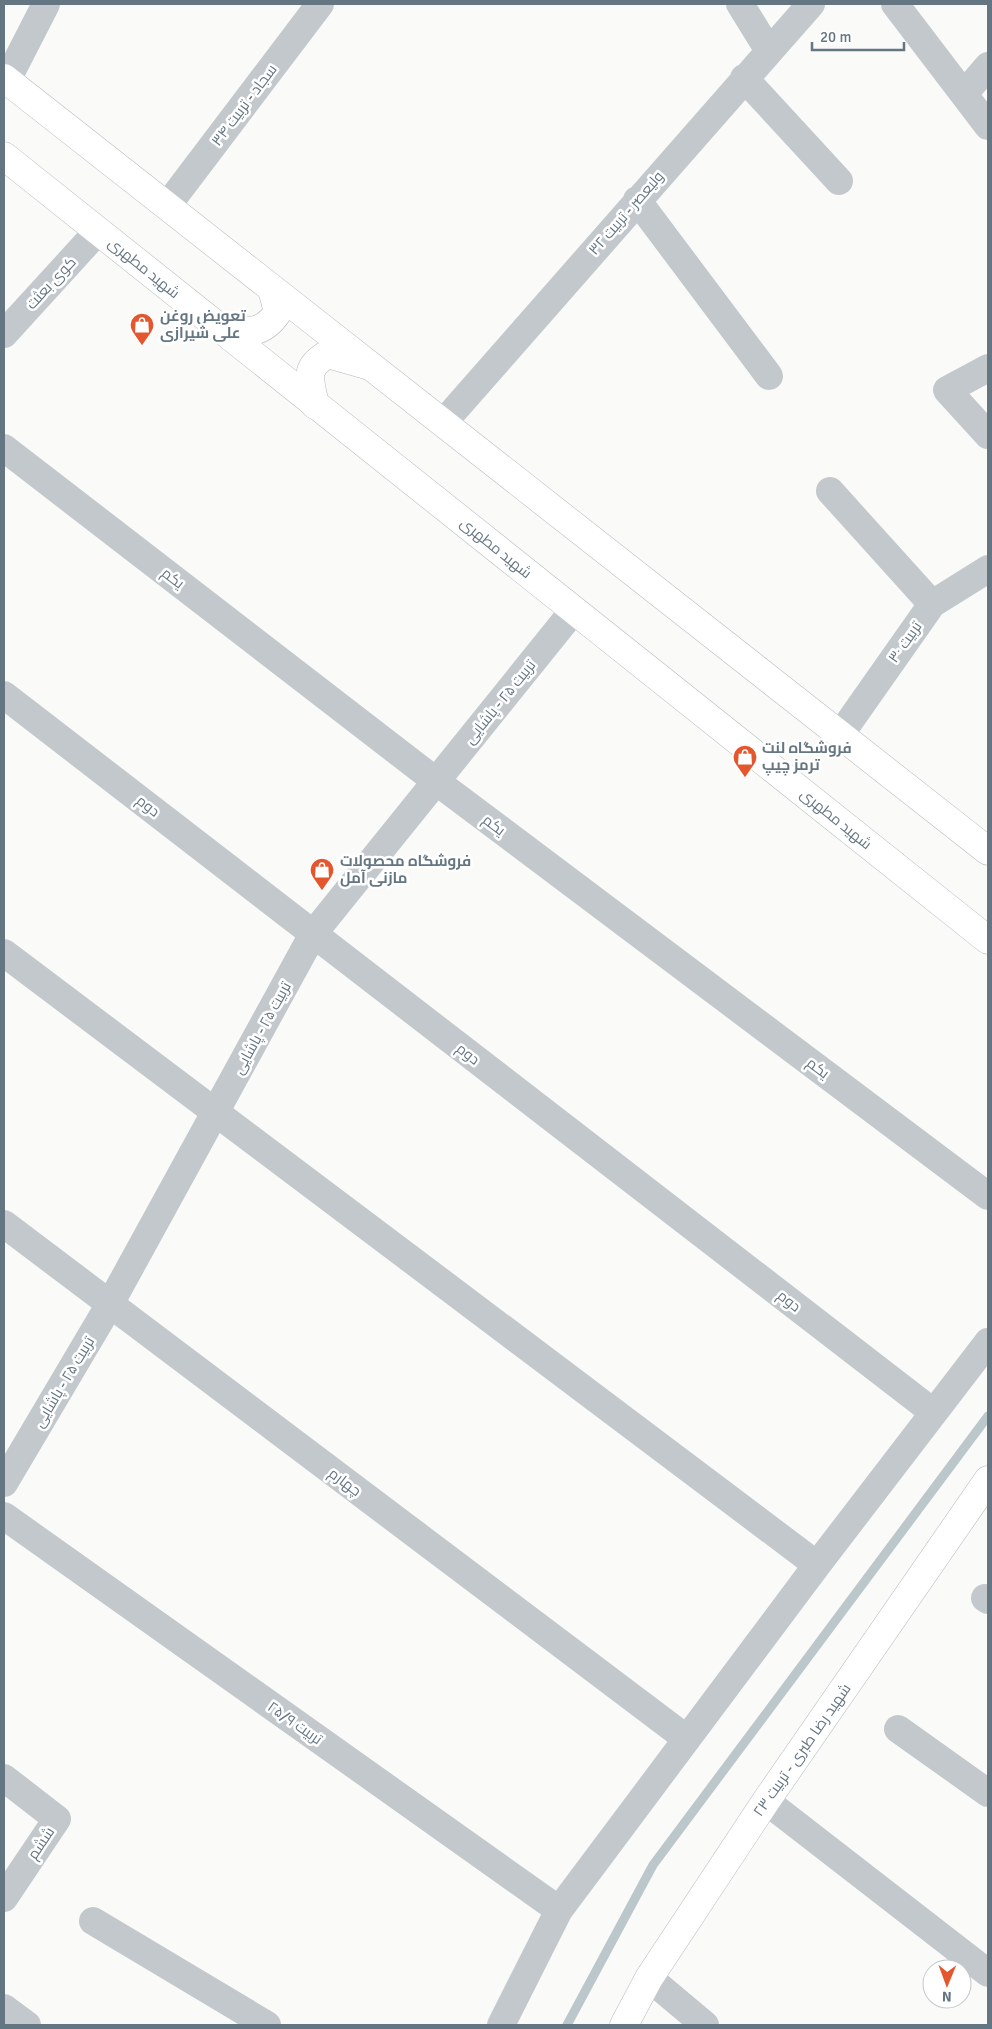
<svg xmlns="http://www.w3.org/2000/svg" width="992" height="2029" font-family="Signika,Cairo,sans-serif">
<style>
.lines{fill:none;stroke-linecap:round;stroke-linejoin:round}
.stream{stroke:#bbc7cb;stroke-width:9}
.secondary-casing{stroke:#b3babf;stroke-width:29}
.primary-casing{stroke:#b5babe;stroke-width:29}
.highway-casing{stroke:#b4b9bd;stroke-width:29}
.street{stroke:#c3c8cc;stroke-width:28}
.secondary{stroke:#fff;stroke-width:28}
.primary{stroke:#fff;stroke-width:28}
.highway{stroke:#fff;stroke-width:28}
.labels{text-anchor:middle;stroke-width:5;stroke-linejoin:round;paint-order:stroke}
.street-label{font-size:15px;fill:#657683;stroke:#fff}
.poi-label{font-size:15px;font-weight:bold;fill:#657683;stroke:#fff;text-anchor:start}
</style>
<rect width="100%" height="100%" fill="#fafaf8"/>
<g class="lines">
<path class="stream" d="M 567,2025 L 653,1865 L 988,1416"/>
<defs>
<path id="secondary" d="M 624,2025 L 649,1978 L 766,1801 L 988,1480"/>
<path id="primary" d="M 4,78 L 988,851
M 4,156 L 988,940"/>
<path id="highway" d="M 220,328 C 247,331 261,337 278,312 L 272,289
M 315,405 C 310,380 303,368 328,354 L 370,366"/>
</defs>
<use href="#secondary" class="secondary-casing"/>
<use href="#primary" class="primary-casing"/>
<use href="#highway" class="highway-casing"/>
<path class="street" d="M 740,4 L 769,51
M 895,4 L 988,126
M 744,78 L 839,181
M 7,80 L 46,4
M 964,94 L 988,66
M 637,200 L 769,376
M 167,206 L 320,4
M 4,334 L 98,231
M 988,368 L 947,390 L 988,435
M 443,423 L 811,4
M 4,448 L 437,782 L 988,1196
M 830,491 L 932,604
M 4,695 L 933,1412
M 840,735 L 932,604 L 988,569
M 4,953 L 817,1565
M 4,1224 L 687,1739
M 4,1483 L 110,1304 L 313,934 L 574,610
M 4,1516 L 559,1910
M 985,1598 L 988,1600
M 898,1729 L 988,1793
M 4,1778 L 57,1819 L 4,1898
M 766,1801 L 988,1973
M 93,1921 L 267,2025
M 649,1978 L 705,2025
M 4,2008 L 27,2025
M 501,2025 L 559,1910 L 817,1565 L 988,1342"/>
<use href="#secondary" class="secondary"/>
<use href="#primary" class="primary"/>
<use href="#highway" class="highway"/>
</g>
<defs>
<symbol id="shop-pin" viewBox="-11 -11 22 30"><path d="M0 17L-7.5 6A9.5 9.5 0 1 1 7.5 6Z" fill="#e4572e" stroke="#fff"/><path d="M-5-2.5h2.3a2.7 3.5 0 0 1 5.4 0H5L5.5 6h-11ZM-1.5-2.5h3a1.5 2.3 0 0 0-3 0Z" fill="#fff"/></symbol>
</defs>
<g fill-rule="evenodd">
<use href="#shop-pin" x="128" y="311" width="28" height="38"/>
<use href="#shop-pin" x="731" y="743" width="28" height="38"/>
<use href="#shop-pin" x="308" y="856" width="28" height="38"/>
</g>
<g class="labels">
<g class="street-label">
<text transform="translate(244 105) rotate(-53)" y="5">سجاد - تربیت ۳۴</text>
<text transform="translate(626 213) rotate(-49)" y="5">ولیعصر - تربیت ۳۲</text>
<text transform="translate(144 268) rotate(39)" y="5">شهید مطهری</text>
<text transform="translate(51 283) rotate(-47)" y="5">کوی بعثت</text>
<text transform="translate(496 548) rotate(39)" y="5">شهید مطهری</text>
<text transform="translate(173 578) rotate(38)" y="5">یکم</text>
<text transform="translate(905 642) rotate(-55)" y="5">تربیت ۳۰</text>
<text transform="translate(500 702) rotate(-51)" y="5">تربیت ۲۵ - پاشایی</text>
<text transform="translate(148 806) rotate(38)" y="5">دوم</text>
<text transform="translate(836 819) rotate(39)" y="5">شهید مطهری</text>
<text transform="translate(494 825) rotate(37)" y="5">یکم</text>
<text transform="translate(262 1028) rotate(-61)" y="5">تربیت ۲۵ - پاشایی</text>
<text transform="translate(468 1054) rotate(38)" y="5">دوم</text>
<text transform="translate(818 1068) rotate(37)" y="5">یکم</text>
<text transform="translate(789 1301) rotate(38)" y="5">دوم</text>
<text transform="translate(64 1382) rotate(-59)" y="5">تربیت ۲۵ - پاشایی</text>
<text transform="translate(345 1482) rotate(37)" y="5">چهارم</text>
<text transform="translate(295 1723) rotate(35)" y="5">تربیت ۲۵/۹</text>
<text transform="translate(802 1750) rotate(-55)" y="5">شهید رضا طبری - تربیت ۲۳</text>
<text transform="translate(41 1843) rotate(-56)" y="5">ششم</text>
</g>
<g class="poi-label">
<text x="160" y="321">تعویض روغن<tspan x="160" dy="17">علی شیرازی</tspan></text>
<text x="762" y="753">فروشگاه لنت<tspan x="762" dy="17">ترمز چیپ</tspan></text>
<text x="340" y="866">فروشگاه محصولات<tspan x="340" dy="17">مازنی آمل</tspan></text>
</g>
</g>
<rect width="992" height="2029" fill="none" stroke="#657683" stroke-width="10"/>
<g transform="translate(947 1984) rotate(181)"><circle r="24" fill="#ffffff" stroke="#c1c8cd"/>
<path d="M0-4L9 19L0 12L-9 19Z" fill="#e4572e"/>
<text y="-8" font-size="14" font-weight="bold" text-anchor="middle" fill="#657683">N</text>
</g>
<path d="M812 42v8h92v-8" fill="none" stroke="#657683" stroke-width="2.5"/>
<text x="820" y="42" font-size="15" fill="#657683" stroke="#ffffff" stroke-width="4" paint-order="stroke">20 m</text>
</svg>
